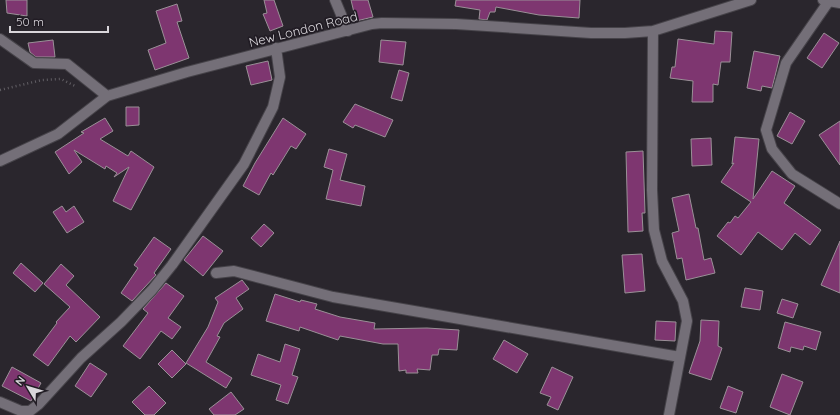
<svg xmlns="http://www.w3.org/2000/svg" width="840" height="415" font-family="Quicksand,sans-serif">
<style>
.building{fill:#7e3670;stroke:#9a9097}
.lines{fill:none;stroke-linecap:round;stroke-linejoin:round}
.street-casing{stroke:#464349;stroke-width:12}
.path{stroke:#625f65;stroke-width:2.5;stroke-dasharray:1 3;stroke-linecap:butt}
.street{stroke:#746f78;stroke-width:10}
.labels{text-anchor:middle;stroke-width:3.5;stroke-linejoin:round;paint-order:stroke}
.street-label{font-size:13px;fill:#d9d6db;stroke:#211c24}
</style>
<rect width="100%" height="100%" fill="#2a262d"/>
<path class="building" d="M 6,0 L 27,0 L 27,16 L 7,13 Z
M 264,0 L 274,0 L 283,26 L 270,31 L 263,14 L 267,13 Z
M 351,0 L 368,0 L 373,17 L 356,21 Z
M 456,0 L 580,0 L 579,18 L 539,15 L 496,7 L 495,12 L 490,12 L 487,20 L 479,19 L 480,10 L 455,6 Z
M 177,4 L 182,21 L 177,22 L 189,58 L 155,70 L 148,50 L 166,43 L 156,11 Z
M 715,31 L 732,32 L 730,62 L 721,62 L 718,85 L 713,84 L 713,102 L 692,102 L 693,81 L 670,78 L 672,67 L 675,67 L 678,39 L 714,44 Z
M 824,33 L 839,43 L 822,68 L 807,58 Z
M 53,40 L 55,57 L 36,57 L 30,52 L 28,43 Z
M 381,40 L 406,42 L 403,65 L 379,62 Z
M 754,51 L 780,56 L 772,88 L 762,86 L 761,91 L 747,88 Z
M 268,61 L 272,80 L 251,85 L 246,66 Z
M 399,70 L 409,73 L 402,101 L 391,98 Z
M 355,104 L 393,120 L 385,137 L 355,125 L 353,128 L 343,122 Z
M 126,107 L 139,107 L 139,125 L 126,126 Z
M 790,112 L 805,121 L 792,144 L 777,136 Z
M 105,118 L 113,131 L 100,139 L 128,156 L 131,151 L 154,167 L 131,210 L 113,201 L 129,167 L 114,177 L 117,173 L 106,166 L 105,169 L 74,150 L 82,162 L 69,174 L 55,152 L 84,133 L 81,132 Z
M 283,118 L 306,134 L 296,149 L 291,146 L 273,175 L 271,173 L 259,195 L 243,186 L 255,163 Z
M 840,121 L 840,165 L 819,135 Z
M 735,137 L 759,139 L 753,199 L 772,171 L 795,186 L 784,203 L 821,230 L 810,245 L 795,233 L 782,250 L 758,232 L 741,255 L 717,236 L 728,222 L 730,223 L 735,216 L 738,218 L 751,202 L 721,182 L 734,163 L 732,164 Z
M 711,138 L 712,165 L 692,166 L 691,139 Z
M 329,149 L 347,154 L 340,180 L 365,186 L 361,206 L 326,199 L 333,170 L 324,167 Z
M 643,151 L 645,213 L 642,213 L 643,231 L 628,232 L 626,152 Z
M 689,194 L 696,228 L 698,228 L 704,260 L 711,258 L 715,273 L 686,280 L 682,258 L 677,259 L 672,233 L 679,231 L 672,198 Z
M 62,206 L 66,212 L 74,206 L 84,222 L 67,233 L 53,212 Z
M 264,224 L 274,233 L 261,247 L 251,238 Z
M 203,236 L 223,251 L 203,276 L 184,260 Z
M 154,237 L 171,249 L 154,273 L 156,275 L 132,301 L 121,293 L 138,268 L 134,265 Z
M 840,241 L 840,293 L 821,285 Z
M 642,254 L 645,291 L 625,293 L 622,255 Z
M 21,263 L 43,283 L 35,292 L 13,273 Z
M 61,264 L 74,276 L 66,285 L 100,317 L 76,342 L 70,336 L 48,366 L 33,355 L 57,323 L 56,322 L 70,307 L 44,284 Z
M 242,280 L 249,289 L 236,298 L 243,309 L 224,323 L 217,336 L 220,337 L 206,362 L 232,378 L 226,388 L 186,363 L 208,327 L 218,302 L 215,298 Z
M 166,283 L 184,296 L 168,318 L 181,327 L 172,339 L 161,331 L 140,359 L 123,346 L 148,313 L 143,309 Z
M 745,288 L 763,291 L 760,310 L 741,307 Z
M 275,294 L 300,302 L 301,300 L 317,304 L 315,309 L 340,317 L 375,323 L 374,329 L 427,328 L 459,330 L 457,350 L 439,349 L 438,355 L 432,355 L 430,370 L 417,369 L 418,373 L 406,373 L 406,370 L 399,371 L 398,344 L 383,344 L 340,336 L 338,340 L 300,327 L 299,331 L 266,321 Z
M 782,299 L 798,304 L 793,318 L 777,313 Z
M 701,320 L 719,321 L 718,346 L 722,348 L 711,380 L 689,373 L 700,341 Z
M 656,321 L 676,322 L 675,341 L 655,340 Z
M 785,322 L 821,332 L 816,350 L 804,346 L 803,350 L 791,347 L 790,352 L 778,348 Z
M 504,340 L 528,354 L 517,373 L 493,359 Z
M 285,344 L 300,349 L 292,375 L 298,377 L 288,404 L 276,400 L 281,385 L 251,375 L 258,354 L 280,362 Z
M 172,350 L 186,364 L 172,378 L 158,364 Z
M 90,363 L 107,374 L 91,397 L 75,386 Z
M 12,367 L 41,383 L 31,401 L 2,386 Z
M 552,367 L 573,377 L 558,410 L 547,405 L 551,397 L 540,393 Z
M 782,374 L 803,382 L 790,415 L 770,407 Z
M 149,386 L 166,403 L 154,415 L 145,415 L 132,402 Z
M 728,386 L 743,392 L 736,413 L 720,408 Z
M 231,392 L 244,409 L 235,415 L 214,415 L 209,409 Z"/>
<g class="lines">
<defs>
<path id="street" d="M 335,0 L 348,31
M 823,0 L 840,3
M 829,1 L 786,63 L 766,130 L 772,149 L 792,174 L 840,204
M 653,31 L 652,190 L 654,230 L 662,261 L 683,301 L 687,321 L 669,415
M 0,39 L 34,63 L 67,64 L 107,96
M 0,161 L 58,134 L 107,96 L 187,72 L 372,24 L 382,23 L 456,24 L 591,33 L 625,33 L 653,31 L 751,0
M 216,273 L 234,271 L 333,297 L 680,357
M 0,402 L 21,411 L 30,411 L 39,404 L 81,358 L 121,322 L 152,290 L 172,265 L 244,164 L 273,107 L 280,77 L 276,48"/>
</defs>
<use href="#street" class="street-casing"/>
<path class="path" d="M 0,90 L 42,80 L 61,79 L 75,86"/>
<use href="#street" class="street"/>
</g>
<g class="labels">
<g class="street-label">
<text transform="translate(303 29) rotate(-14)" y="5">New London Road</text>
</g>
</g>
<g transform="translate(28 387) rotate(308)" stroke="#211c24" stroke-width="3" paint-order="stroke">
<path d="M0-3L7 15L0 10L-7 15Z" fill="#d9d6db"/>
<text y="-6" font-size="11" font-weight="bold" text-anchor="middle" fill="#d9d6db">N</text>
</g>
<path d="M10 26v6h98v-6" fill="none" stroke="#d9d6db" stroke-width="2"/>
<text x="16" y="26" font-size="12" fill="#d9d6db" stroke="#211c24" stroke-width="3" paint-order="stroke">50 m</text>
</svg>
